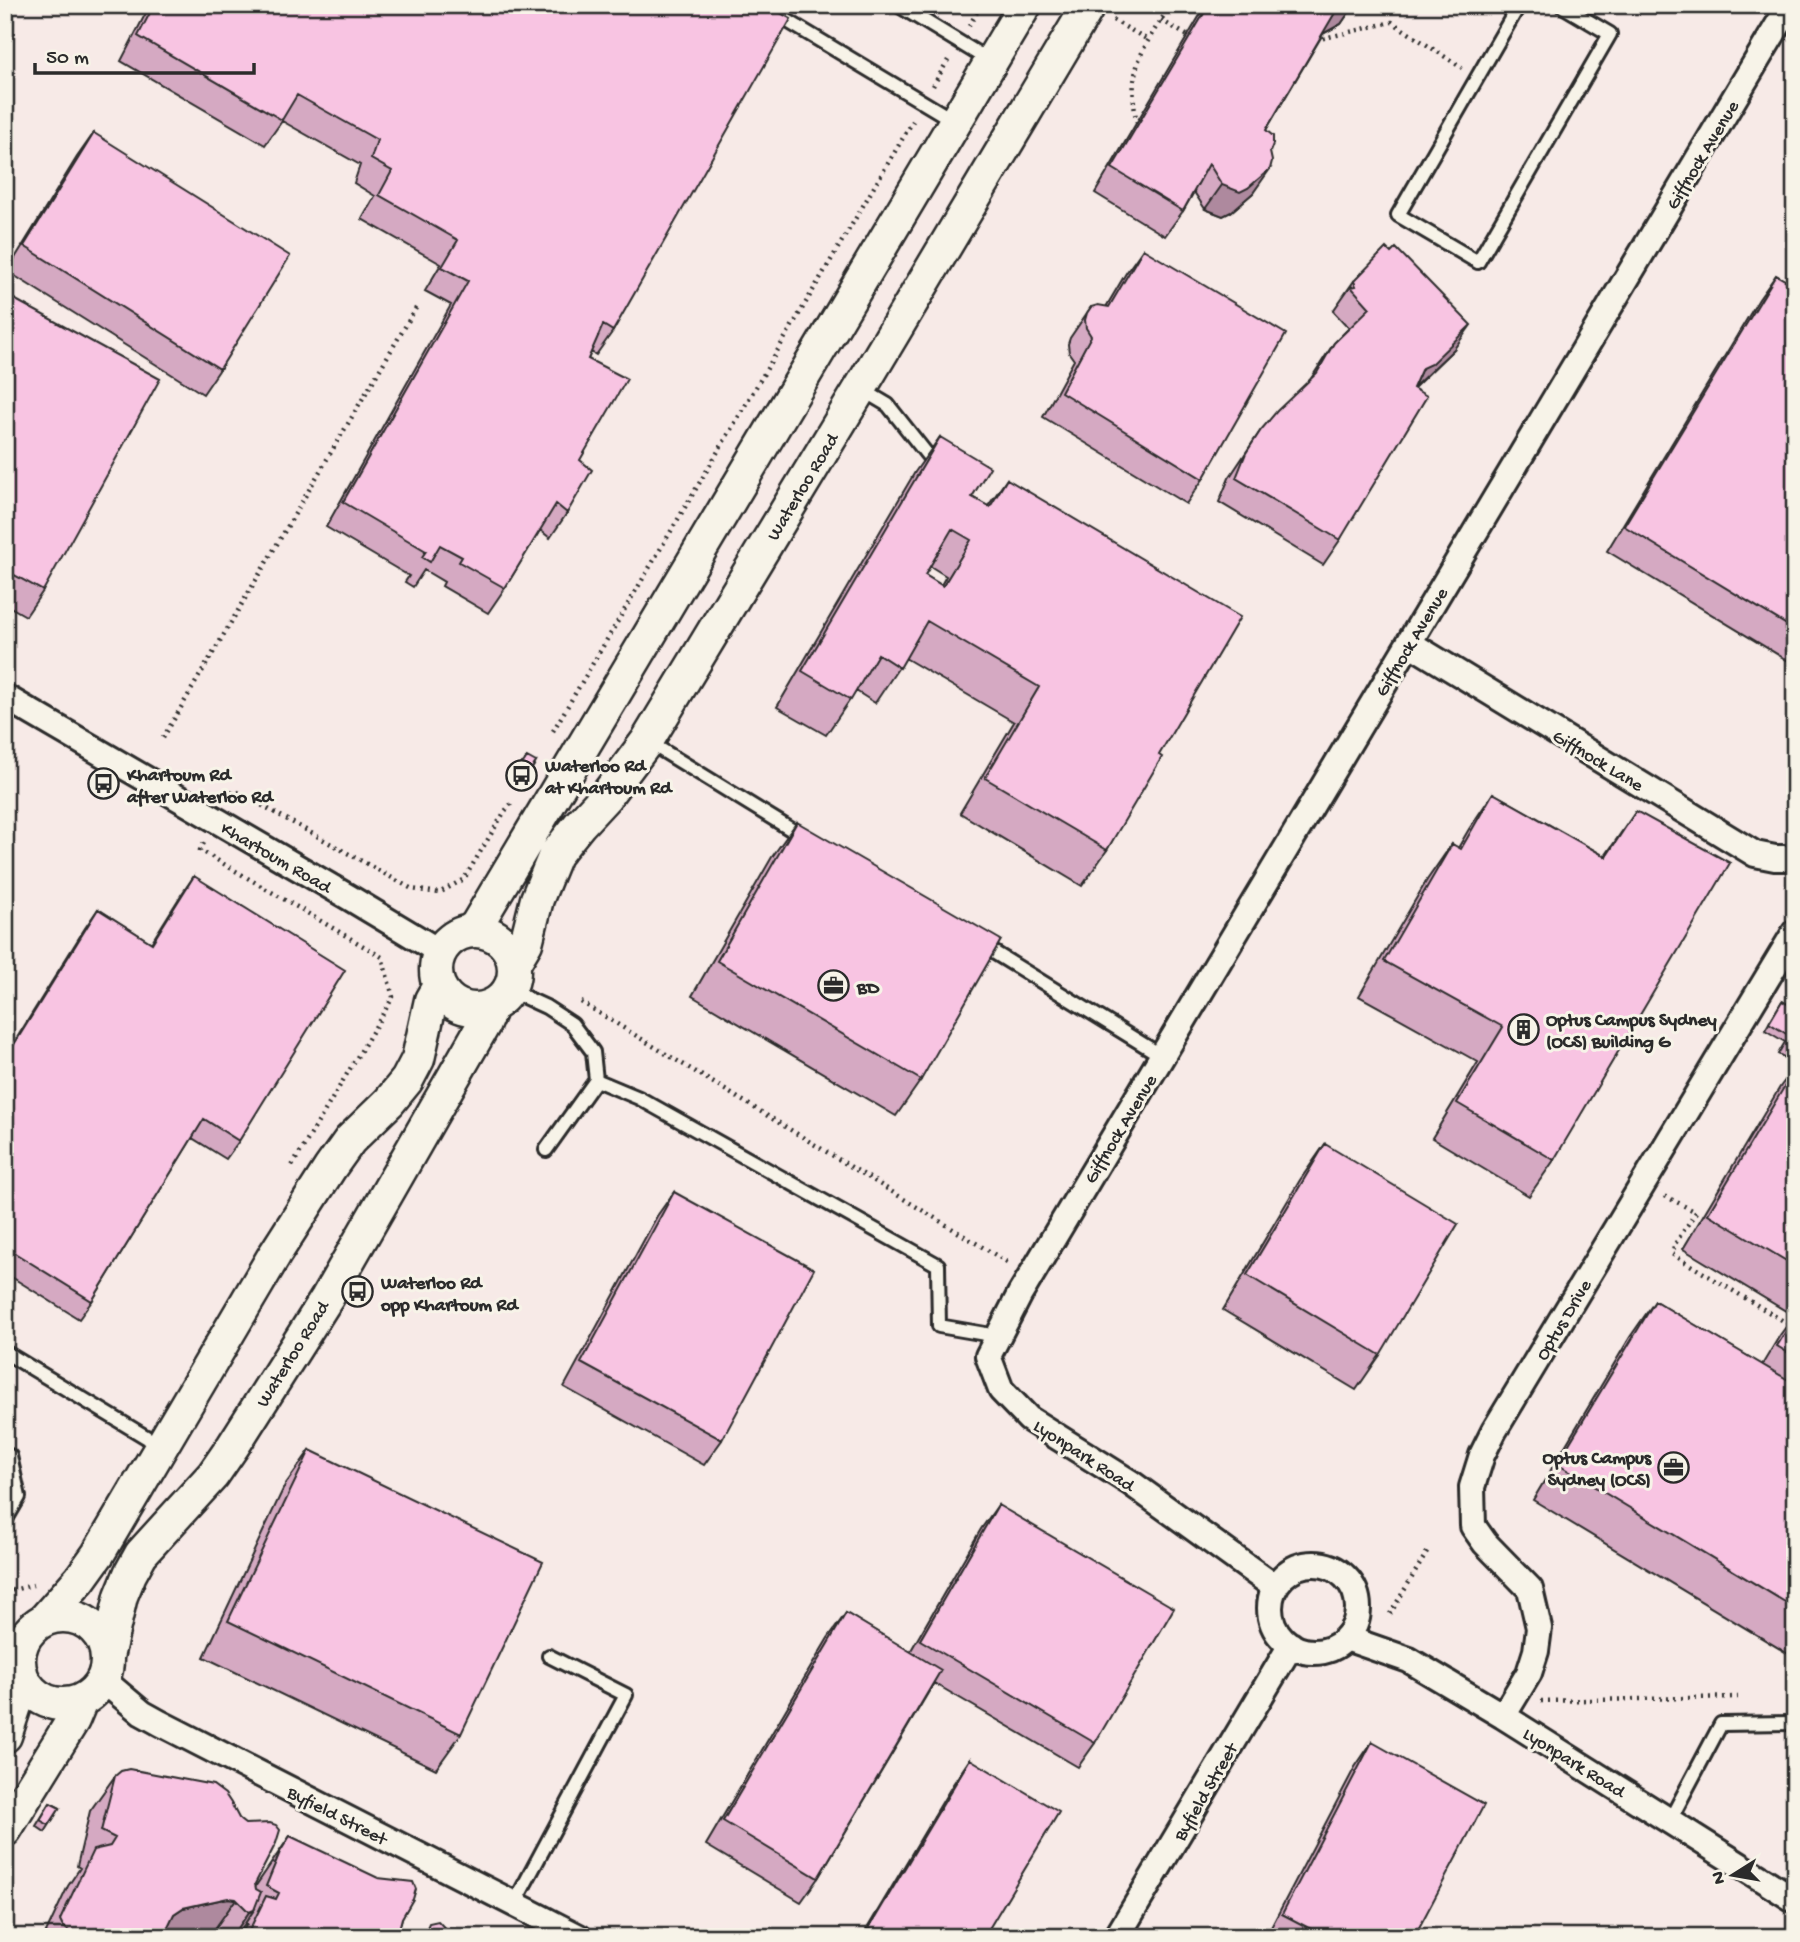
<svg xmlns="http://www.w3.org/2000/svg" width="1800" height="1942" font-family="'Gochi Hand',sans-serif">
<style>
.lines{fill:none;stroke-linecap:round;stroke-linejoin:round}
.service-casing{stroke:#2b2b2b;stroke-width:18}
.minor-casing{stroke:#2b2b2b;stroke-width:30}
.tertiary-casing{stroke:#2b2b2b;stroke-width:37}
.path{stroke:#2b2b2b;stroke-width:4.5;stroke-dasharray:2 5;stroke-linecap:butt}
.service{stroke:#f7f3e8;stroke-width:12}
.minor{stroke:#f7f3e8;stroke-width:24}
.tertiary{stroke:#f7f3e8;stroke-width:32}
.wall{fill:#d5a9c2;stroke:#2b2b2b;stroke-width:2;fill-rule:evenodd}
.shaded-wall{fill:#ae899e;stroke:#2b2b2b;stroke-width:2}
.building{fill:#f8c4e2;stroke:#2b2b2b;stroke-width:2;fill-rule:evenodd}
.labels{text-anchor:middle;stroke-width:6;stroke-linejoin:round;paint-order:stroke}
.street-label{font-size:19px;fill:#2b2b2b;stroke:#f7f3e8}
.poi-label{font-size:19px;font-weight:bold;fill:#2b2b2b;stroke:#f7f3e8;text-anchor:start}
</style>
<rect width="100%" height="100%" fill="#f7eae7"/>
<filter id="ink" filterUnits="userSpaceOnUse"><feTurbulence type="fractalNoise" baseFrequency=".0143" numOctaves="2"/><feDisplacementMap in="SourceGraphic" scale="14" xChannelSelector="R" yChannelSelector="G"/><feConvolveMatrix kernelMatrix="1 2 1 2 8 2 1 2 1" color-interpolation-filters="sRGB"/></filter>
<g filter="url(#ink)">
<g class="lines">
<defs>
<path id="service" d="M 761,5 L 956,122
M 898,5 L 990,61
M 1519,5 L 1398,215 L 1478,262 L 1610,34 L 1561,5
M 861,389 L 888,405 L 933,462
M 647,741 L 805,838
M 982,945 L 1162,1056
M 509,990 L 546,1007 L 572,1024 L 593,1052 L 596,1080 L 546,1150
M 596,1080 L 639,1098 L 938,1265 L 939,1326 L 997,1336
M 5,1352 L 161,1446
M 5,1454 L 10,1456 L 19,1497 L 5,1521
M 1670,1820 L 1721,1724 L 1795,1723
M 514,1904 L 626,1695 L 549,1656"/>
<path id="minor" d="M 1409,643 L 1755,854 L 1775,858 L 1795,858
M 5,697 L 350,898 L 440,952
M1270 1608a44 44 0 1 1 88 0a44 44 0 1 1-88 0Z
M 1275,1587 L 1131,1483 L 1029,1419 L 1001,1390 L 988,1356 L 1020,1294 L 1790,5
M 1346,1638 L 1409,1660 L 1503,1716 L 1795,1900
M 103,1680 L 142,1713 L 160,1723 L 579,1937
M 1503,1716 L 1529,1673 L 1536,1651 L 1539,1628 L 1530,1589 L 1485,1543 L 1473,1526 L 1472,1487 L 1482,1455 L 1494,1431 L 1795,932
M 1117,1937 L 1291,1645"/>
<path id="tertiary" d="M 469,931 L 476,926 L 1025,5
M436 970a39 39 0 1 1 78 0a39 39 0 1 1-78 0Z
M 514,963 L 526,943 L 537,899 L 555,855 L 580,824 L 606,796 L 647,741 L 860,389 L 1089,5
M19 1660a44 44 0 1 1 88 0a44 44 0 1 1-88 0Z
M 43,1621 L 80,1579 L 98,1554 L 275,1254 L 330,1168 L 350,1140 L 389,1102 L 407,1080 L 418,1059 L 431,1000 L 439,986
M 107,1657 L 121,1596 L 130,1574 L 141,1554 L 213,1475 L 233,1446 L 327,1298 L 484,1024 L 492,1005
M 5,1736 L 17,1700 L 21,1672
M 5,1830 L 73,1720 L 81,1701"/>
</defs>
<use href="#service" class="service-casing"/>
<use href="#minor" class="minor-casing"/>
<use href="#tertiary" class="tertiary-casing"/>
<path class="path" d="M 1113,20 L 1148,40
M 1161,20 L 1188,36
M 969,26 L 981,5
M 1316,40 L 1392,22 L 1462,68
M 933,86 L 948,60
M 1137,123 C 1126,70 1142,48 1171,5
M 553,731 L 913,121
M 163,738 L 416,308
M 229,799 L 234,790 L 412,889 L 439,893 L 464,879 L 505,811 L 511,804
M 204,843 L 200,850 L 382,957 L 393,997 L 292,1166
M 581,1002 L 1007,1262
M 1665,1196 L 1696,1212 L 1675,1244 L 1672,1254 L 1795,1328
M 5,1592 L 33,1585
M 1390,1614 L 1429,1549
M 1541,1701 L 1738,1697"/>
<use href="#service" class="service"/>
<use href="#minor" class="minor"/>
<use href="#tertiary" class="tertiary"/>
</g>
<path class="wall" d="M 150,5 L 766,5 L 613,331 L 596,355 L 591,352 L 588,359 L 580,460 L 567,513 L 550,538 L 540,530 L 505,588 L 488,613 L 442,586 L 444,582 L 424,570 L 413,587 L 405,582 L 409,576 L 326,527 L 451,305 L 425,291 L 441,264 L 362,219 L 375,196 L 354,183 L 360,165 L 282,121 L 265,145 L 121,61 Z
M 1206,5 L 1354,5 L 1341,24 L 1323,34 L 1266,130 L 1270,152 L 1253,193 L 1231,212 L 1223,216 L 1205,209 L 1194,192 L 1183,211 L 1165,236 L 1095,193 Z
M 94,133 L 220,369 L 203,394 L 7,271 L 77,157 Z
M 1143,249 L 1203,479 L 1186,504 L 1043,417 L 1074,360 L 1069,353 L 1068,344 L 1070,338 L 1091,307 L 1106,307 L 1126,273 Z
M 1776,275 L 1795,286 L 1795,665 L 1607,551 L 1759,299 Z
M 1354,281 L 1454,349 L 1414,388 L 1340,540 L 1323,565 L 1219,502 L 1229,478 L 1261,430 L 1310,380 L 1334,343 L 1349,328 L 1333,311 Z
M 5,294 L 43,591 L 26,616 L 5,604 Z
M 940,437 L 972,497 L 988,506 L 1007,479 L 1159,755 L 1107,850 L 1082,886 L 960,813 L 1014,722 L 905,658 L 875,703 L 856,691 L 826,735 L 777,707 L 915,472 ZM 930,566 L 946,576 L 941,585 L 925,575 Z
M 536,762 L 520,786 L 512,781 L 522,763 Z
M 1493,793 L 1605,856 L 1636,811 L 1554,1160 L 1529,1196 L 1432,1138 L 1478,1062 L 1359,996 L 1427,880 L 1452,844 L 1458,848 L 1469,829 Z
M 797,822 L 921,1080 L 896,1116 L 692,996 L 772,857 Z
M 194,876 L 239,1141 L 226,1159 L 192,1138 L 92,1301 L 79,1319 L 5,1273 L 5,1057 L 85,928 L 98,909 L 151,943 L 181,895 Z
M 1782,1001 L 1795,1008 L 1795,1063 L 1778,1054 L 1785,1042 L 1765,1030 Z
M 1795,1067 L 1795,1658 L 1533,1500 L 1630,1337 L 1655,1301 L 1762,1365 L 1780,1335 L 1794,1316 L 1683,1249 L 1780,1087 Z
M 1325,1144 L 1380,1355 L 1356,1390 L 1223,1310 L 1300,1180 Z
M 674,1192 L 722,1440 L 704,1465 L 564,1387 L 657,1216 Z
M 310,1450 L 461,1734 L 436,1769 L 204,1657 L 285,1485 Z
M 998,1505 L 1095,1743 L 1078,1767 L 934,1683 L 818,1878 L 801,1902 L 706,1845 L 828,1638 L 846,1613 L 910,1652 L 981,1529 Z
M 1372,1742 L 1414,1937 L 1266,1937 L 1355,1767 Z
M 970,1759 L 984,1937 L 862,1937 L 953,1784 Z
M 115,1776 L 255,1884 L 255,1887 L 290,1836 L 402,1918 L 397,1937 L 239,1937 L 247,1924 L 245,1923 L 236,1937 L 214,1937 L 211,1934 L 203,1933 L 186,1937 L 44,1937 L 68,1886 L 80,1868 L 77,1866 L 90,1811 Z
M 50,1803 L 60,1808 L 45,1832 L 36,1826 Z"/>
<path class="shaded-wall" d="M 1347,5 L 1354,5 L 1341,24 L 1319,36 L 1336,11 Z
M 1270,169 L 1253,193 L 1231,212 L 1223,216 L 1205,209 L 1222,185 Z
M 1471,325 L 1454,349 L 1413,388 L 1422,368 Z
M 228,1898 L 236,1899 L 211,1934 L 203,1933 L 186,1937 L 158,1937 L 174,1914 L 183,1908 Z
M 254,1910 L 236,1937 L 232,1937 L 249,1912 Z
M 70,1932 L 116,1935 L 114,1937 L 67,1937 Z"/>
<path class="building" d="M 154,5 L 766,5 L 791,19 L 613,331 L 603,325 L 588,359 L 627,379 L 580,460 L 592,470 L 567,513 L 556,504 L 505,588 L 459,562 L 462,557 L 440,545 L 430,562 L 422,557 L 426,551 L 343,502 L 468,281 L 442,267 L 458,240 L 379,195 L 392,171 L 371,159 L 377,140 L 297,95 L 282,120 L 138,36 Z
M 1209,5 L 1347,5 L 1336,11 L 1266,130 L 1273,136 L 1273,144 L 1270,152 L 1272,161 L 1270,169 L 1248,188 L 1240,192 L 1222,185 L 1209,164 L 1183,211 L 1112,168 Z
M 94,133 L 290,256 L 220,369 L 24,246 Z
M 1386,248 L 1391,253 L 1396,248 L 1471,325 L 1431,364 L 1422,368 L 1413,388 L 1427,396 L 1340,540 L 1236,478 L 1246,453 L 1261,430 L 1277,411 L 1317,373 L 1334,343 L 1370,308 L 1351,287 L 1356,286 L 1354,281 Z
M 1143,249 L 1286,334 L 1203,479 L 1061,392 L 1091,336 L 1086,328 L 1085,320 L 1087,313 L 1091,307 L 1098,305 L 1109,307 Z
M 1776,275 L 1795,286 L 1795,630 L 1624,526 Z
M 5,294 L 160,379 L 43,591 L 5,570 Z
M 940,437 L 990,467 L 972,497 L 990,507 L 1007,479 L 1240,617 L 1159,755 L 1162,757 L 1107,850 L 985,778 L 1039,687 L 927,621 L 900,668 L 878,654 L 851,700 L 802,671 ZM 952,529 L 971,540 L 943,586 L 925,575 Z
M 527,757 L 536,762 L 525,780 L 516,774 Z
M 1493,793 L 1606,857 L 1636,811 L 1730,863 L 1554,1160 L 1457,1103 L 1503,1027 L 1384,961 L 1452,844 L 1461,849 Z
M 797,822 L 1001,940 L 921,1080 L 717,961 Z
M 194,876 L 345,970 L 239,1141 L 204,1119 L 92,1301 L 5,1247 L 5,1059 L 98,909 L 152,943 Z
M 1782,1001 L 1795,1008 L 1795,1027 L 1790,1036 L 1769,1023 Z
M 1795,1028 L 1795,1046 L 1787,1041 Z
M 1795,1069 L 1795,1266 L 1708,1214 Z
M 1325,1144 L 1458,1224 L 1380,1355 L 1247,1275 Z
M 674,1192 L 814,1269 L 722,1440 L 581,1363 Z
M 1655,1301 L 1795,1384 L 1795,1608 L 1557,1464 Z
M 1795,1317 L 1795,1357 L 1777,1346 Z
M 310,1450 L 543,1562 L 461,1734 L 228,1621 Z
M 998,1505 L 1174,1608 L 1095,1743 L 920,1640 Z
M 846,1613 L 941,1670 L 818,1878 L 723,1821 Z
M 1372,1742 L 1484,1805 L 1414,1937 L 1326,1937 L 1282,1914 Z
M 970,1759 L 1059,1812 L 984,1937 L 884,1937 L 869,1928 Z
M 129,1769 L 213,1785 L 225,1794 L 231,1803 L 240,1820 L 245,1824 L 270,1823 L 276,1825 L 280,1830 L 276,1843 L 255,1884 L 256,1889 L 261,1892 L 254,1910 L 249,1912 L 236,1899 L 228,1898 L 183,1908 L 174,1914 L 163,1937 L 119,1937 L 116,1935 L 70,1932 L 63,1926 L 60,1920 L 93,1850 L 110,1846 L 115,1838 L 101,1831 L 115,1776 L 121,1771 Z
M 50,1803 L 60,1808 L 49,1825 L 40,1820 Z
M 290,1836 L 378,1878 L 413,1882 L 416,1889 L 413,1899 L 402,1918 L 397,1937 L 246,1937 L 266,1896 L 276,1899 L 279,1893 L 266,1886 L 280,1852 Z
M 438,1921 L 453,1937 L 423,1937 L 429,1923 Z"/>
</g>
<defs>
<symbol id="bus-ring" viewBox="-11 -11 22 22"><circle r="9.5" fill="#f7f3e8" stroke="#2b2b2b" stroke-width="1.5"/><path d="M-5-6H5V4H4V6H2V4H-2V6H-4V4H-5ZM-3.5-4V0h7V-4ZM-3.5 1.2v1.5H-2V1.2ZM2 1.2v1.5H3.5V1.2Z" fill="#2b2b2b"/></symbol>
<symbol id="office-ring" viewBox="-11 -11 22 22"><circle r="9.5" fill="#f7f3e8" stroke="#2b2b2b" stroke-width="1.5"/><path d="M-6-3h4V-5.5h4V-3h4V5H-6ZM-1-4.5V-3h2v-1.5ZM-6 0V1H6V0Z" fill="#2b2b2b"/></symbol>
<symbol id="building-ring" viewBox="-11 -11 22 22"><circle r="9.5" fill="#f7f3e8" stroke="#2b2b2b" stroke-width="1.5"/><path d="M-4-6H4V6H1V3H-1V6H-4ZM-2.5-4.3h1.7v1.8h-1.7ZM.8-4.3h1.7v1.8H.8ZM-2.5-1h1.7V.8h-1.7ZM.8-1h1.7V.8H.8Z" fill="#2b2b2b"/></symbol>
</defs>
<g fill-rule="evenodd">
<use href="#bus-ring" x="504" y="758" width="35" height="35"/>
<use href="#bus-ring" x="86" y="766" width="35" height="35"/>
<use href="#office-ring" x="816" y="968" width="35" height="35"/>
<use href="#building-ring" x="1506" y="1012" width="35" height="35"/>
<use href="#bus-ring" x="340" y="1274" width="35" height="35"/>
<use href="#office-ring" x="1656" y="1450" width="35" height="35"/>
</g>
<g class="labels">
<g class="street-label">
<text transform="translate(1701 154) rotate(-59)" y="7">Giffnock Avenue</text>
<text transform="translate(801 486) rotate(-59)" y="7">Waterloo Road</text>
<text transform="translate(1410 641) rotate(-59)" y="7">Giffnock Avenue</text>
<text transform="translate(1599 759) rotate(31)" y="7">Giffnock Lane</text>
<text transform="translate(277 856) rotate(30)" y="7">Khartoum Road</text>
<text transform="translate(1119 1128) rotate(-59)" y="7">Giffnock Avenue</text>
<text transform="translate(1562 1319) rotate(-59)" y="7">Optus Drive</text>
<text transform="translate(291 1353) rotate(-58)" y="7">Waterloo Road</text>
<text transform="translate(1085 1454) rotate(33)" y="7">Lyonpark Road</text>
<text transform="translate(1575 1761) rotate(32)" y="7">Lyonpark Road</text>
<text transform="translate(1204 1791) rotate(-60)" y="7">Byfield Street</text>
<text transform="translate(338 1814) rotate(27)" y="7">Byfield Street</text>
</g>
<g class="poi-label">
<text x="545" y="771">Waterloo Rd<tspan x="545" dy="22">at Khartoum Rd</tspan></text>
<text x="127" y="780">Khartoum Rd<tspan x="127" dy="22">after Waterloo Rd</tspan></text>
<text x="857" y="993">BD</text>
<text x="1546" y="1025">Optus Campus Sydney<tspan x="1546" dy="22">(OCS) Building G</tspan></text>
<text x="381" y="1288">Waterloo Rd<tspan x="381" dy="22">opp Khartoum Rd</tspan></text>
<text x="1651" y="1463" text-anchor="end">Optus Campus<tspan x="1651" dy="22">Sydney (OCS)</tspan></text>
</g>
</g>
<rect width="1800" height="1942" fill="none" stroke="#f7f3e8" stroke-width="28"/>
<rect x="14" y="14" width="1772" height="1914" fill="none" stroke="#2b2b2b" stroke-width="2.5" filter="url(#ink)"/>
<g transform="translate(1733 1875) rotate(259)" stroke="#f7f3e8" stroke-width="5" paint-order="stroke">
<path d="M0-5L12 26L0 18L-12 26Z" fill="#2b2b2b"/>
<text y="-10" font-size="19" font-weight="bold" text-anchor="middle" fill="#2b2b2b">N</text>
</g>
<path d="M35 63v10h219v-10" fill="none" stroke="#2b2b2b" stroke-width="3.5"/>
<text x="46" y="63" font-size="21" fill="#2b2b2b" stroke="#f7f3e8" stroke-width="5" paint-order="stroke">50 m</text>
</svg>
